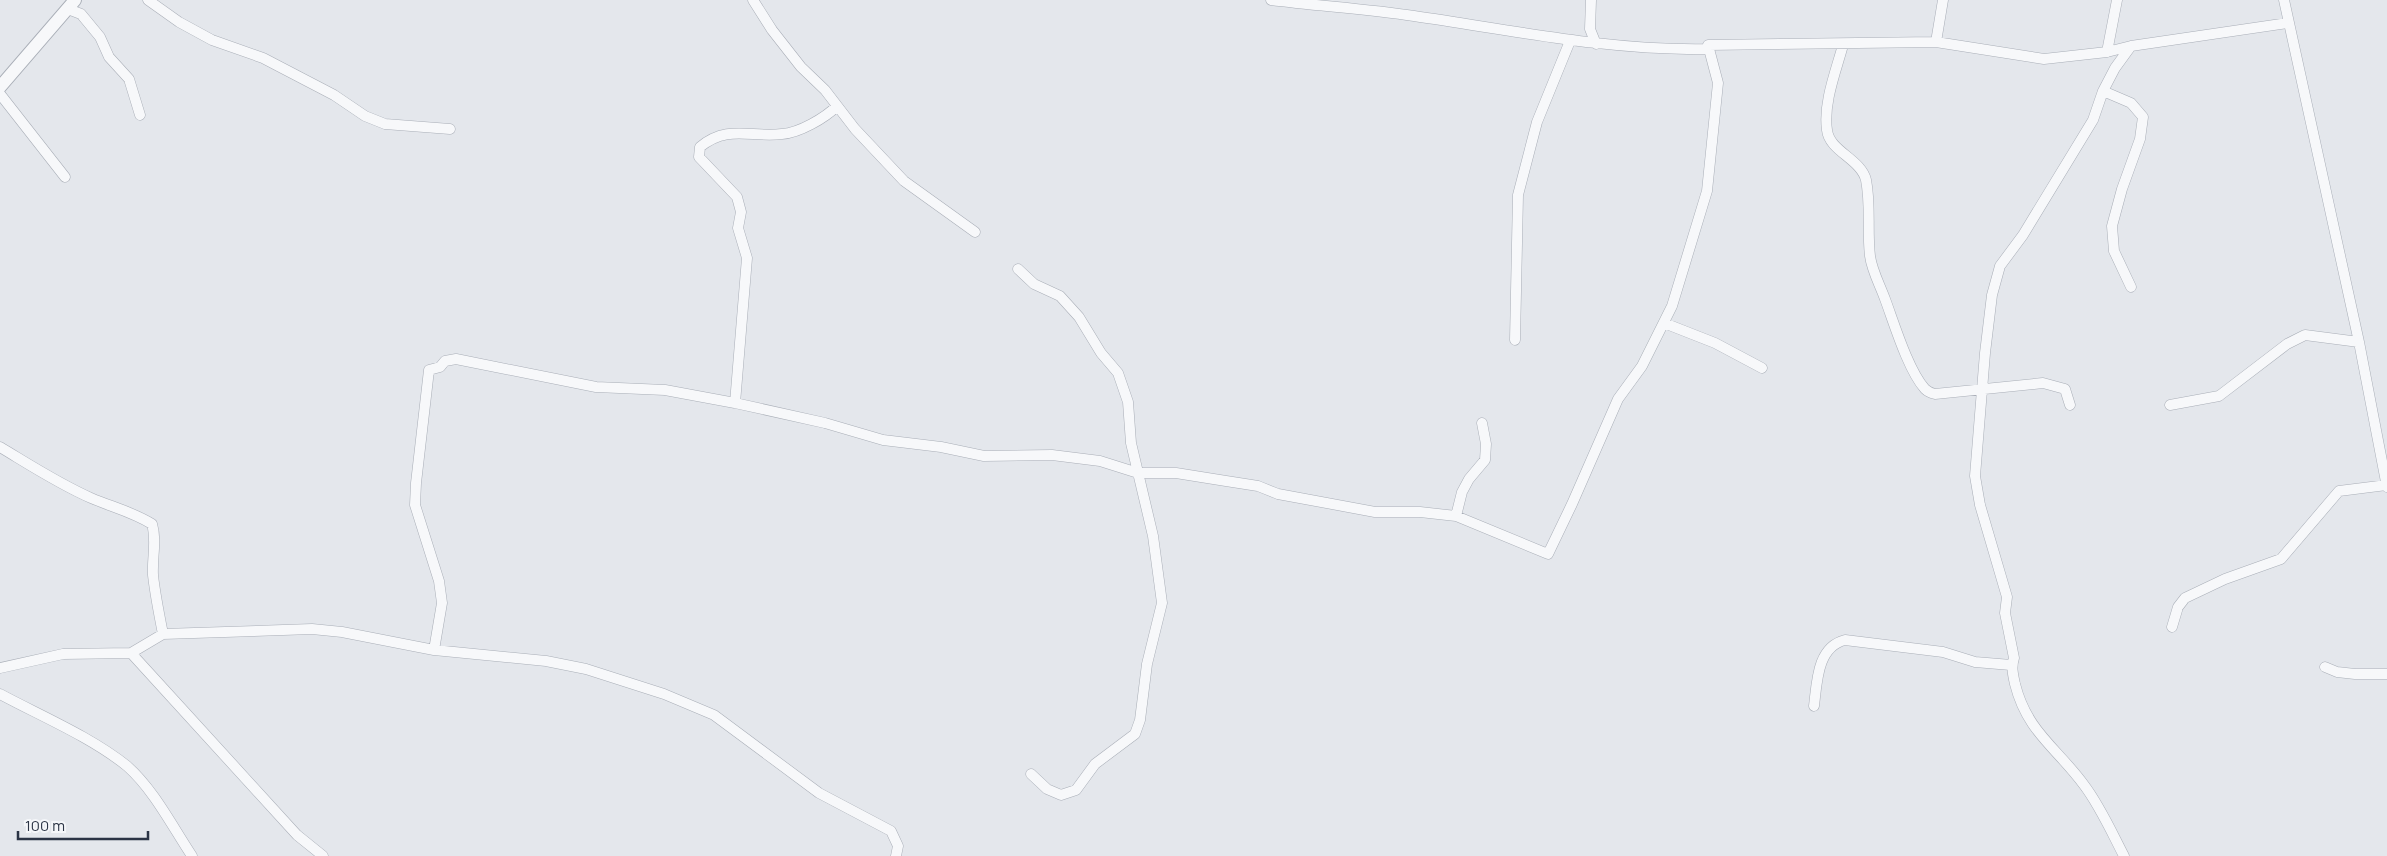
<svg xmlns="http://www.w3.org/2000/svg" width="2387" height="856" font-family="Manrope,sans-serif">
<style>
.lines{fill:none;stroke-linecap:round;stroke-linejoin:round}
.minor-casing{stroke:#a9aeb7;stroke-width:11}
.tertiary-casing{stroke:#a9aeb7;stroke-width:14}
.minor{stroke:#f7f8fa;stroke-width:10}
.tertiary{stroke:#f7f8fa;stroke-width:12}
</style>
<rect width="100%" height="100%" fill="#e4e7ec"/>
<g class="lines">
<defs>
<path id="minor" d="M 148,0 L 179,22 L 212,40 L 263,58 L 334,95 L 365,116 L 385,124 L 450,129
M 753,0 L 772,30 L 801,67 L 825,90 L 855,129 L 904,181 L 975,232
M 1271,0 C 1319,6 1367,9 1414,16 C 1512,30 1608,51 1708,49 L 1708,45 L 1936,42 L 2044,59 L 2107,52 L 2131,46 L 2288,23
M 1591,0 L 1590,29 L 1596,44
M 2284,0 L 2359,342 L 2387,487
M 68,9 L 81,14 L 100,37 L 109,57 L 129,79 L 140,115
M 1936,42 L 1943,0
M 1843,45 C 1836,71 1823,103 1827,130 C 1829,151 1861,159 1866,180 C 1871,205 1867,231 1870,256 C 1872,271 1880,285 1885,299 C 1894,323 1908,370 1925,389 C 1928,392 1931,393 1935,394 L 2043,383 L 2065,389 L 2070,405
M 2107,52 L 2117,0
M 2103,91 L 2131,103 L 2143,117 L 2140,139 L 2122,189 L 2112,226 L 2114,251 L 2131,287
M 0,94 L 65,177
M 1018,269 L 1034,284 L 1060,296 L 1079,317 L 1101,353 L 1118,373 L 1128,402 L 1131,443 L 1153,536 L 1162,603 L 1147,664 L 1140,720 L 1135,734 L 1095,764 L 1076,790 L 1061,795 L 1047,789 L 1031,774
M 1664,323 L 1715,343 L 1762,368
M 1515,340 L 1518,195 L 1537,122 L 1570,41
M 735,403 L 747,258 L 738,228 L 741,212 L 737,197 L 699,157 L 700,147 C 728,124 751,138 782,134 C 799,133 825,118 837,106
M 2170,405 L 2219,396 L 2287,344 L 2305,335 L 2359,342
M 1482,423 L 1486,444 L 1485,460 L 1469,479 L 1462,492 L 1456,516 L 1548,554 L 1572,504 L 1618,399 L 1642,366 L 1672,306 L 1707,191 L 1718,83 L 1708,45
M 0,447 C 30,465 59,484 91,498 C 112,507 133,512 152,524 C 157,541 152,556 153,575 C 155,594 159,614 163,634
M 2172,627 L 2178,607 L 2185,598 L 2225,579 L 2281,559 L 2339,491 L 2387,485
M 434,650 L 442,603 L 439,581 L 415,505 L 416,483 L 429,370 L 440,367 L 445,361 L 456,359 L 596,387 L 665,390 L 735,403 L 825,423 L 883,440 L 941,447 L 984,456 L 1052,455 L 1100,461 L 1138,473 L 1176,473 L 1226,481 L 1258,486 L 1278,494 L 1375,512 L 1420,512 L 1456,516
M 131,653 L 297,835 L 323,856
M 2325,667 L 2337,672 L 2355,674 L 2387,674
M 0,668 L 63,654 L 131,653 L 163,634 L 312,629 L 342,632 L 434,650 L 546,661 L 586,669 L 664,694 L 714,715 L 819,793 L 891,831 L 898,846 L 896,856
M 0,694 C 41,716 91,737 127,766 C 154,790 172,826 192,856
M 1814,706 C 1817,682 1817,647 1845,640 L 1943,652 L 1975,662 L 2011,665
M 2124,856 C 2112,833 2100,806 2084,785 C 2057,748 2027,732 2015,684 C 2013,675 2011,667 2014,658 L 2005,613 L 2007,597 L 1980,505 L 1975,476 L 1985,353 L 1992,295 L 2000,266 L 2023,235 L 2093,120 L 2103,91 L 2115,68 L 2131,46"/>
<path id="tertiary" d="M 0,87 L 75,0"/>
</defs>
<use href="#minor" class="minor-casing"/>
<use href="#tertiary" class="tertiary-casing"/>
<use href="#minor" class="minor"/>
<use href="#tertiary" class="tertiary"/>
</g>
<path d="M18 831v8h130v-8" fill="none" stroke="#2b3445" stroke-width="2.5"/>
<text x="25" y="831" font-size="15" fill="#2b3445" stroke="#f4f6f9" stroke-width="4" paint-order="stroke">100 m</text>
</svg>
